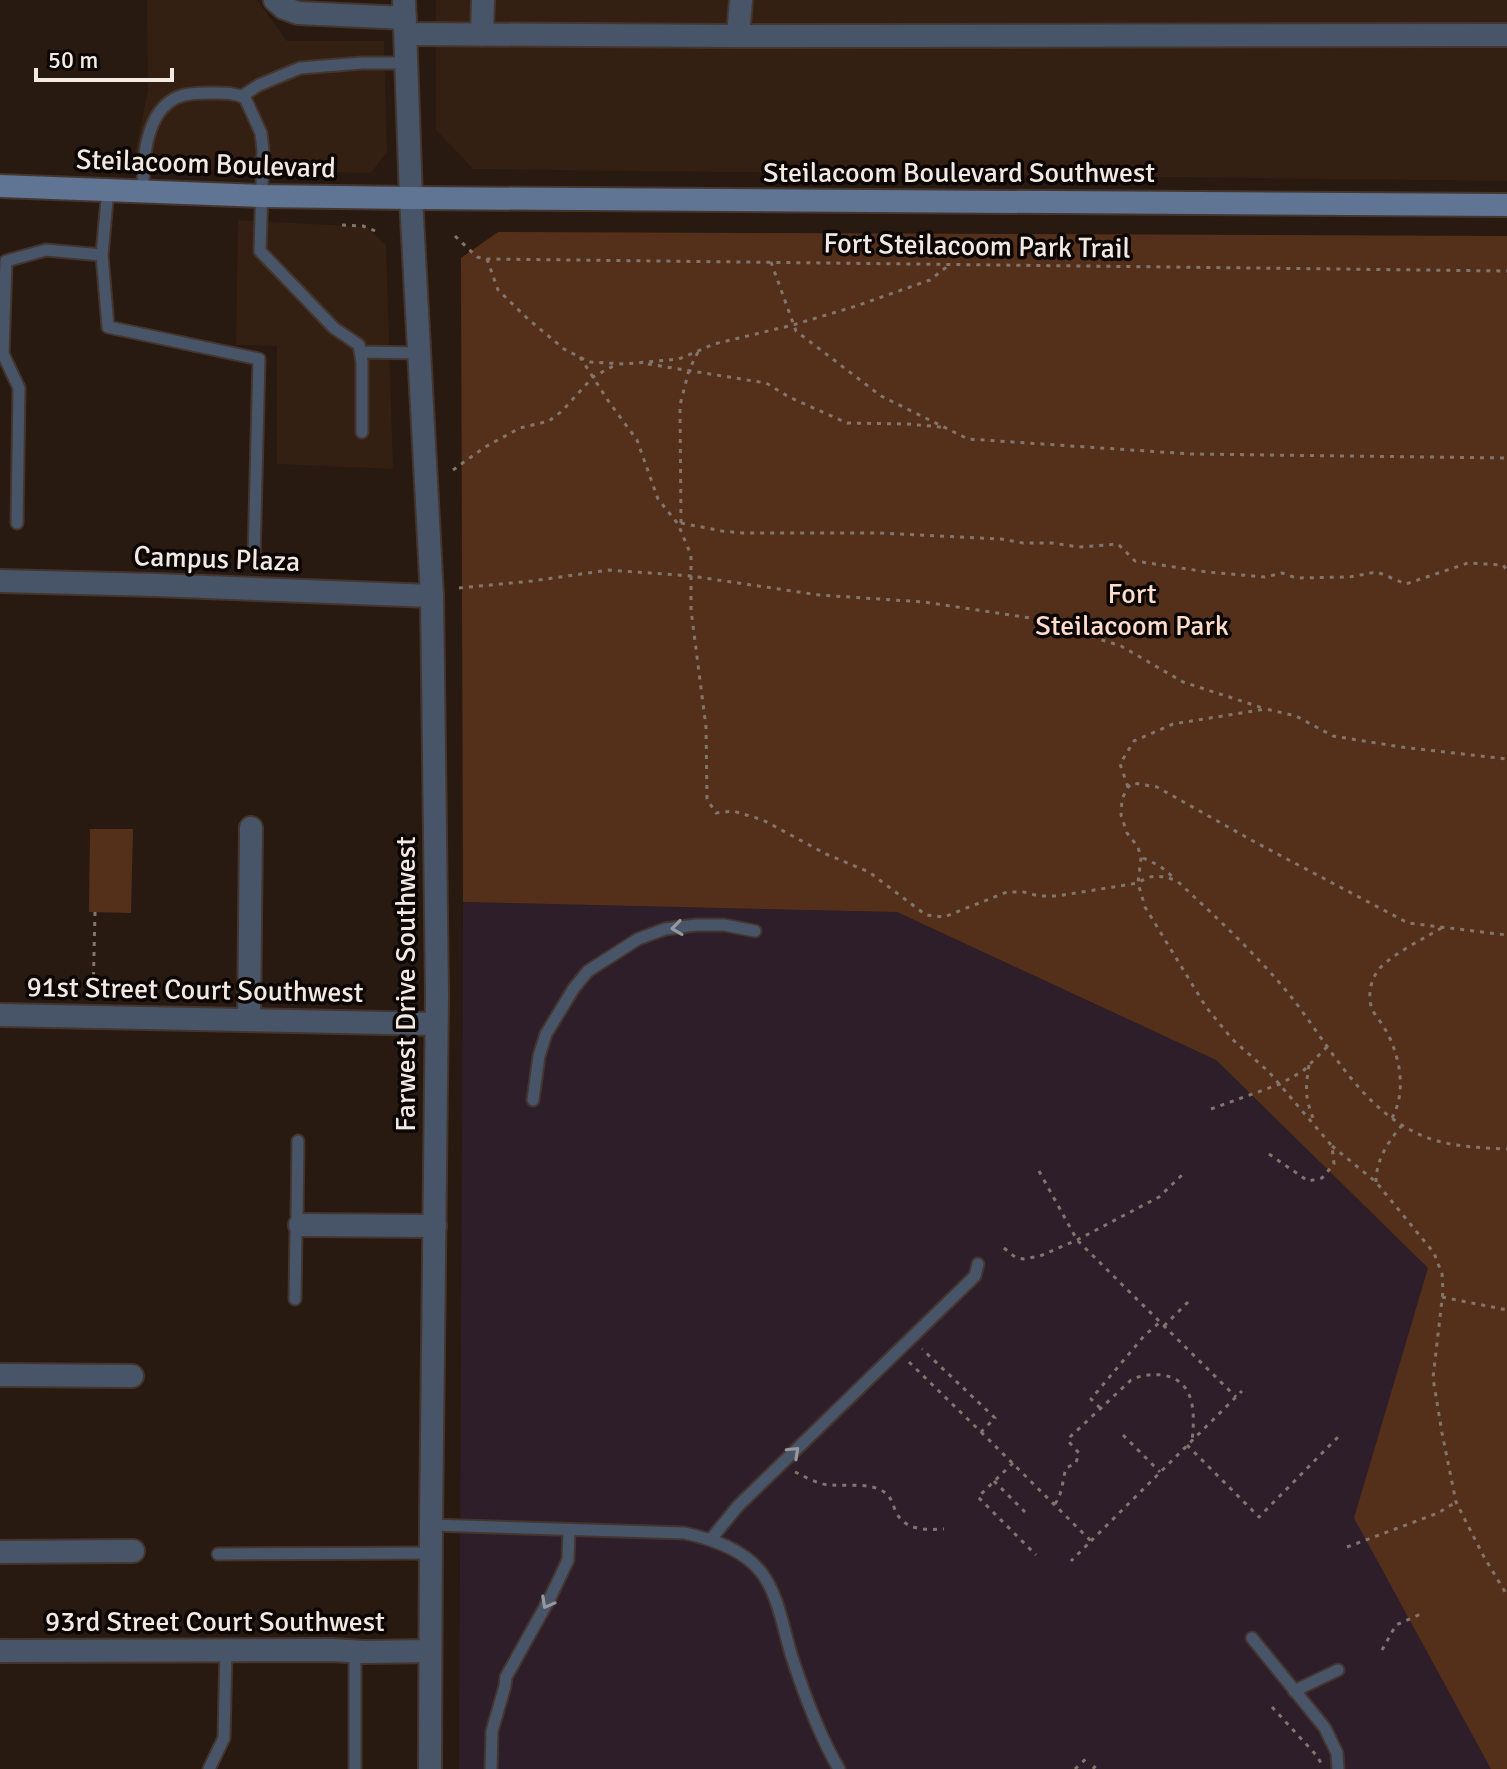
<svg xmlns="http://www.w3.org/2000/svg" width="1507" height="1769" font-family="Signika,sans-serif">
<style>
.built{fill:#341f13}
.education{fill:#2d1e2a}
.green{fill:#54301b}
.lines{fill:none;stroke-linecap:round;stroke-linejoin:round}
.service-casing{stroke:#44362e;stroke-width:15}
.minor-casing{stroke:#44362e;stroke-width:26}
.tertiary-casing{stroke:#44362e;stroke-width:26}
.secondary-casing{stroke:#44362e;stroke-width:26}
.path{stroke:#82756e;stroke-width:3;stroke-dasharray:4 6;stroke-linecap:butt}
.service{stroke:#485568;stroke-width:11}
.minor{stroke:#485568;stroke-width:22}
.tertiary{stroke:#485568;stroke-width:22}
.secondary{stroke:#607493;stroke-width:22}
.oneway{stroke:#95989f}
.labels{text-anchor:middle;stroke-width:7;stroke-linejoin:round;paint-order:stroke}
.street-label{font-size:28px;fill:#f3e9e3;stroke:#0c0604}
.park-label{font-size:28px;fill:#fedccb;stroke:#0c0604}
</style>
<rect width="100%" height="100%" fill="#281911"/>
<path class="built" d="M 147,0 L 257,0 L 287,41 L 384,41 L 387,152 L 371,173 L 132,168 L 148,91 Z
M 436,0 L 1507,0 L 1507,181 L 473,169 L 436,130 Z
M 238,220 L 367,227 L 386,245 L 393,469 L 277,464 L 277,346 L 236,345 Z"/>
<path class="education" d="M 463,902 L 897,912 L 1216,1060 L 1428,1268 L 1507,1769 L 459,1769 Z"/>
<path class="green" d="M 498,232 L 1507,236 L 1507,1769 L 1491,1769 L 1354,1518 L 1428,1268 L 1216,1060 L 897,912 L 463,902 L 461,258 Z
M 90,829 L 133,829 L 131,913 L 89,912 Z"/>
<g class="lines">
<defs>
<path id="service" d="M 242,96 L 259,85 L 300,68 L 362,63 L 406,63
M 108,189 L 102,255 L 108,327 L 259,359 L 254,559
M 143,191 C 143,160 145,111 178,97 C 187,93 199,93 209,93 C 222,93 233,92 245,98 L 261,133 L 263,151 L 260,251 L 334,328 L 359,345 L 362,362 L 362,432
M 360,352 L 419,353
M 17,523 L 19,388 L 3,354 L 6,261 L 46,250 L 102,255
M 533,1100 L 539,1056 L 546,1034 L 574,988 L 588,971 L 638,939 L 665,929 L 696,925 L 724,925 L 755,931
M 295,1299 L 296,1233 L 300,1225 L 297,1217 L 298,1141
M 431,1525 L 684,1533 C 712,1539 743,1549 761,1572 C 778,1594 783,1627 791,1654 C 803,1691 819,1735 839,1769
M 711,1539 L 738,1506 L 975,1276 L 978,1264
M 218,1554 L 431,1553
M 1252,1638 L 1325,1728 L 1337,1753 L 1338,1769
M 1294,1691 L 1338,1670
M 209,1769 L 224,1738 L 226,1650
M 355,1769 L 355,1651
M 491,1769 L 492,1731 L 505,1686 L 506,1677 L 551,1596 L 568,1560 L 569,1530"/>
<path id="minor" d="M 275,0 L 284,8 L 298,13 L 405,18
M 406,34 L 738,36 L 1507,35
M 482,35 L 483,0
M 738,36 L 741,0
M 0,581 L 156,585 L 432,596
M 0,1015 L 436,1024
M 249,1020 L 251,828
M 300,1225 L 435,1226
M 0,1375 L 132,1376
M 0,1552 L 133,1551
M 0,1651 L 332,1650 L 364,1652 L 430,1651"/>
<path id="tertiary" d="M 404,0 L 411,198 L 432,596 L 437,995 L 431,1525 L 430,1769"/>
<path id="secondary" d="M 0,186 L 261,196 L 411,198 L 1507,205"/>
</defs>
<use href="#service" class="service-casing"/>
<use href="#minor" class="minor-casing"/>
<use href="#tertiary" class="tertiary-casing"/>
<use href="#secondary" class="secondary-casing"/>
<path class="path" d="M 342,225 L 363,226 L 378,232
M 455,236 L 477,257 L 487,259 L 1507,271
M 487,259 L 498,290 L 528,319 L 564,349 L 589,362 L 625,364 L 679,359 L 714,344 L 793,325 L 856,306 L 930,280 L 949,265
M 771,262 L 796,331 L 881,396 L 968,439 L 1191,454 L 1507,458
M 580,357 L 609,402 L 637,440 L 658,499 L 678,524 L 691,555 L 691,610 L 706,727 L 707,799 L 716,813 L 733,811 L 763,820 L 826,854 L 869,872 L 926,915 L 944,917 L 1007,892 L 1024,892 L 1039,896 L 1057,896 L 1138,883 C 1152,873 1160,876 1176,880 C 1215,916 1255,953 1289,994 C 1331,1047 1365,1118 1434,1140 C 1458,1147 1482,1148 1507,1149
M 648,364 L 766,383 L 789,397 L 847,423 L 907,424 L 941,427
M 453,470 L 485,447 L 520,428 L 549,421 L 562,411 L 593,377 L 615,365
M 681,523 L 722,531 L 743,533 L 878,533 L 1001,539 L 1023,543 L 1052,543 L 1079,547 L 1118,544 L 1135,561 L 1207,572 L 1265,577 L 1282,573 L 1296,578 L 1349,577 L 1377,572 L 1406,584 L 1468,563 L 1503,565 L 1507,570
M 681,523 L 680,405 L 689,370 L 699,350
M 459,588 L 532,581 L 609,570 L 691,576 L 819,595 L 924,602 L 1037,619 L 1121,646 L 1183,682 L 1266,709
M 1128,787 L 1120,764 L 1134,741 L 1173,724 L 1266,709 L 1296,716 L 1333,736 L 1401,747 L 1507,759
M 1143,858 L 1160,866 L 1173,877
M 93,996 L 95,912
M 1309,1065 C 1305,1091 1305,1098 1315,1123
M 1211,1109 L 1280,1084 L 1303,1071 L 1327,1047
M 1392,1118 C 1407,1091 1400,1055 1385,1029 C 1382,1023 1375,1016 1372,1009 C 1367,995 1371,978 1380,968 C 1394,953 1425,938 1443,927
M 1332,1146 L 1376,1182 L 1434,1253 L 1442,1274 L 1443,1291 L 1433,1378 L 1442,1433 L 1456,1502 L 1484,1557 L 1507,1595
M 1269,1154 L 1308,1181 L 1322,1178 L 1334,1164 L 1332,1146 L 1269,1072 L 1232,1039 L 1206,1007 L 1145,907 L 1138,883 L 1141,858 L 1138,847 L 1127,833 L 1121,815 L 1122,799 L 1128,787 L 1133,783 L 1157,787 L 1253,841 L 1408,923 L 1507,935
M 1039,1171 L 1077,1240 L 1236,1397
M 1376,1182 C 1376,1160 1388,1142 1402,1125
M 1004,1248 L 1015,1257 L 1023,1259 L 1040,1256 L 1077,1240 L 1159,1197 L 1183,1174
M 1442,1297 L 1507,1310
M 1164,1326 L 1192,1298
M 909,1362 L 981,1432 L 995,1418 L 922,1349
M 1100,1408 L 1091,1399 L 1144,1336 L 1160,1322
M 981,1432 L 1091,1541 L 1071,1561
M 1123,1435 L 1160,1472
M 1187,1445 L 1259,1517 L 1341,1434
M 1013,1463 L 978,1497 L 1036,1555
M 795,1472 C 806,1477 819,1485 831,1485 C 847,1486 866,1483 881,1490 C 890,1495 892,1501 895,1510 C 904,1531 925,1530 944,1529
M 994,1481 L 1025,1512
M 1055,1504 C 1063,1492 1062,1482 1066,1468 L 1076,1463 L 1079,1453 L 1068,1441 L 1070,1437 L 1131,1380 C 1141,1375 1151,1374 1162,1375 C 1196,1380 1195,1414 1192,1441
M 1091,1541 L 1242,1391
M 1347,1547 L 1438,1513 L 1456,1502
M 1382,1650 L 1396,1625 L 1423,1613
M 1272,1707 L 1317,1756 L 1322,1765
M 1075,1769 L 1089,1756
M 1093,1769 L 1097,1764"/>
<use href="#service" class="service"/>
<use href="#minor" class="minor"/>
<use href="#tertiary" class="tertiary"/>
<use href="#secondary" class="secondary"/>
</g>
<defs><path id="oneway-chevron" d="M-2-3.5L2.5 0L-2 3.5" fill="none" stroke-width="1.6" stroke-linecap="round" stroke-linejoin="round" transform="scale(2)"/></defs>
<g class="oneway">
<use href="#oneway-chevron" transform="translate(677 928) rotate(172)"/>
<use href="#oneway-chevron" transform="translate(794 1452) rotate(-44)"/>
<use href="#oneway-chevron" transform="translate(547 1603) rotate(119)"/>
</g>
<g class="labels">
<g class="street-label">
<text transform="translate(206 163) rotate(2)" y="10">Steilacoom Boulevard</text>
<text x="959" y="182">Steilacoom Boulevard Southwest</text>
<text transform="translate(977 245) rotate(1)" y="10">Fort Steilacoom Park Trail</text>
<text transform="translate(217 558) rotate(2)" y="10">Campus Plaza</text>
<text transform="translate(405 984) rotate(-90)" y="10">Farwest Drive Southwest</text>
<text transform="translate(195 989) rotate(1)" y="10">91st Street Court Southwest</text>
<text x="215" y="1631">93rd Street Court Southwest</text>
</g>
<g class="park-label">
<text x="1132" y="603">Fort<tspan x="1132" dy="32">Steilacoom Park</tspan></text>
</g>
</g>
<path d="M36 68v12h136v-12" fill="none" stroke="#f3e9e3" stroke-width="4"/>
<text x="48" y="68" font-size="24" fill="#f3e9e3" stroke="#0c0604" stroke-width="6" paint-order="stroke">50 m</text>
</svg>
